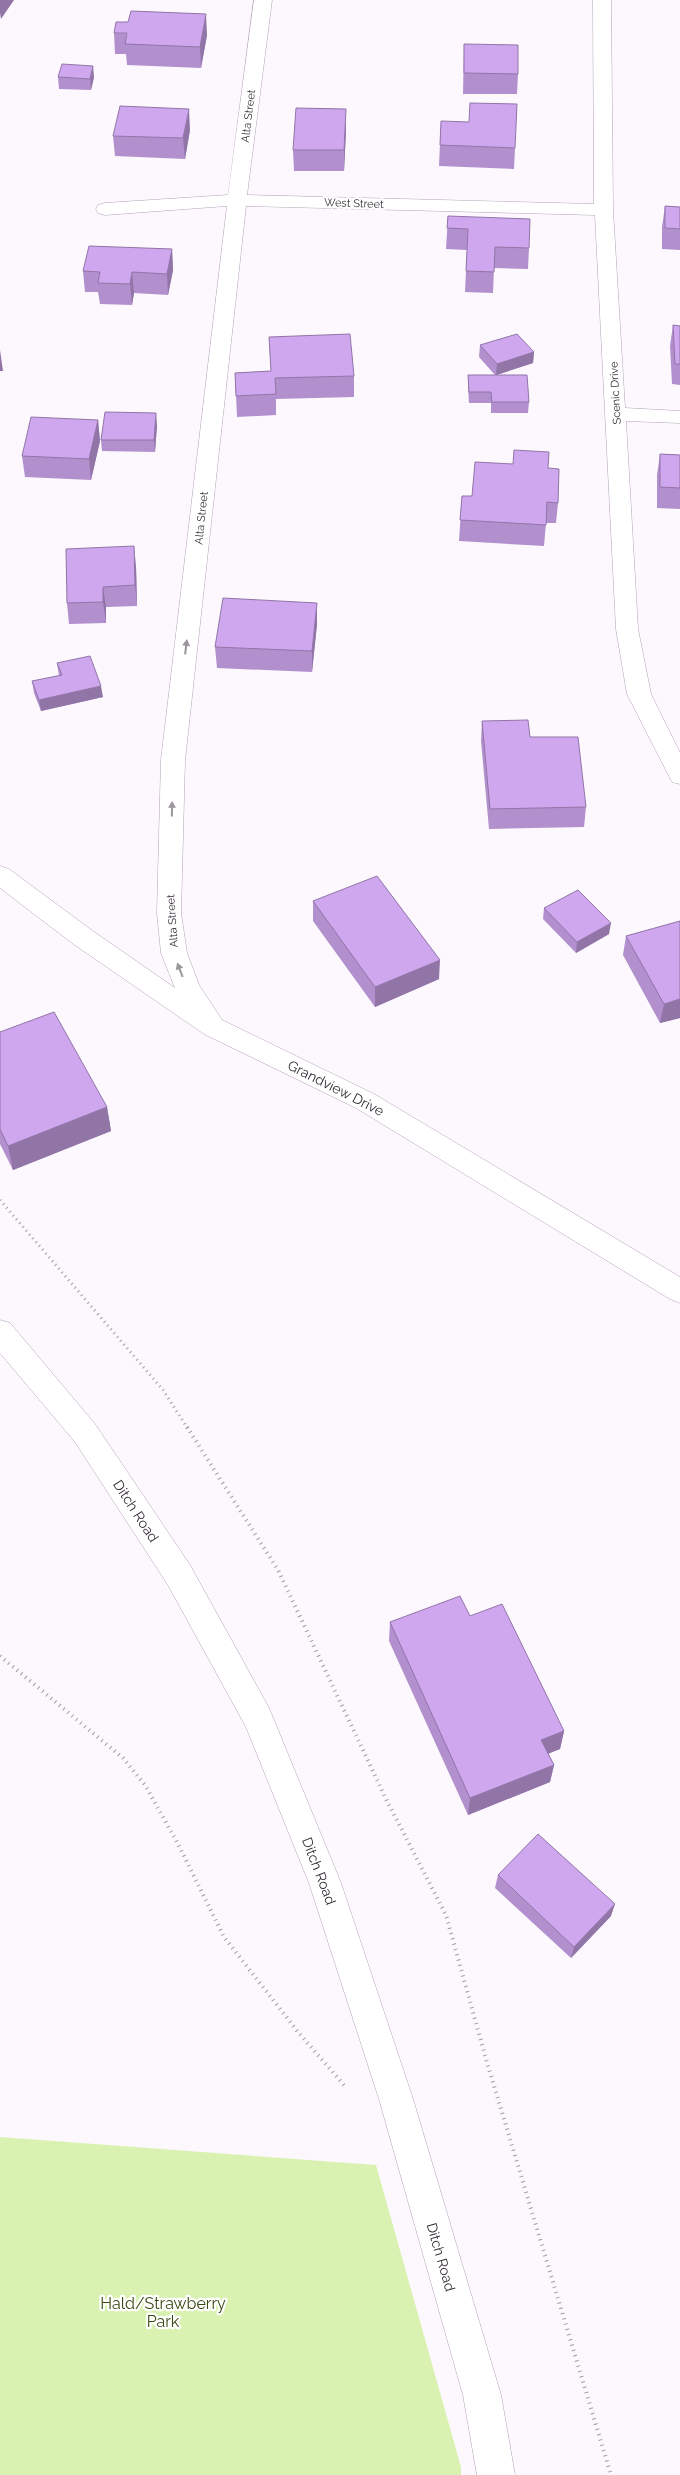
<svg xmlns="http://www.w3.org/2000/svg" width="680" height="2475" font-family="Raleway,sans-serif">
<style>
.green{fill:#daf2b1}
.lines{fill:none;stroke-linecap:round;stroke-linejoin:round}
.street-casing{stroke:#b4a2b9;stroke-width:1}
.path-far1{stroke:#a19ca3;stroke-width:3;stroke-dasharray:1 4;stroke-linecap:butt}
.path{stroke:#a19ca3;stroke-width:4;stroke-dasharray:1 4.5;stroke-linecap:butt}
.street{fill:#fff;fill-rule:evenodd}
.wall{fill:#b290cd}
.shaded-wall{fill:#9175a7}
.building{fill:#cfa7ee;stroke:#9175a7}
.oneway{fill:#9a969b}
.labels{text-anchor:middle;stroke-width:4.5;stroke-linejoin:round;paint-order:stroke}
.far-street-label{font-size:11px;fill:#352e37;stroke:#fff}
.street-label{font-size:14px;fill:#352e37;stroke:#fff}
.near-park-label{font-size:16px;fill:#384911;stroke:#fff}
</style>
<rect width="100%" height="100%" fill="#fcf8fd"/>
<path class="green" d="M 0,2137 L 376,2165 L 461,2467 L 461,2475 L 0,2475 Z"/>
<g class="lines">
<defs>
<path id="street" d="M 254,0 L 272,0 L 247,195 L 594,204 L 593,0 L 611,0 L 613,210 L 625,408 L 680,411 L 680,423 L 626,421 L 638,629 L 651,694 L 680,753 L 680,784 L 672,782 L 627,694 L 616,629 L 595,215 L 246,206 L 185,760 L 181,913 L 187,953 L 199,985 L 222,1020 L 374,1094 L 680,1277 L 680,1303 L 670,1299 L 356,1108 L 204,1034 L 72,943 L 0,888 L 0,866 L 9,869 L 90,929 L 175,988 L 161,953 L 157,913 L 161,760 L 227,206 L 105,215 L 98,213 L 96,209 L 98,205 L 105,203 L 228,195 Z
M 0,1320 L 10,1323 L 95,1424 L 190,1565 L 269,1708 L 341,1883 L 413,2099 L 501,2395 L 515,2475 L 477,2475 L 463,2395 L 379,2099 L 309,1883 L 246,1727 L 168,1585 L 75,1442 L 0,1353 Z"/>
</defs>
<use href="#street" class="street-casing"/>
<path class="path-far1" d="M 0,1200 L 163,1390 L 188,1429"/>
<path class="path" d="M 187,1427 L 278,1570 L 387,1801 L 446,1915 L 486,2059 L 611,2475
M 0,1656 L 123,1758 L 145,1785 L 178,1844 L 224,1937 L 298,2032 L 344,2085"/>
<use href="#street" class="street"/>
</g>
<path class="wall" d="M 114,33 L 207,35 L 201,68 L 127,65 L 126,54 L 115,54 Z
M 464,44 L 518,74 L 517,94 L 463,94 Z
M 58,77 L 94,77 L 91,90 L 59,89 Z
M 441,121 L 515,148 L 514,169 L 439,166 Z
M 190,130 L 185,159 L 115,156 L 113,136 Z
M 346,130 L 344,171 L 294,171 L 293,150 Z
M 665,206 L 680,207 L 680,250 L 662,249 L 662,227 Z
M 448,216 L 529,248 L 528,269 L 494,268 L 493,293 L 465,292 L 467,250 L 446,249 Z
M 172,249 L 173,270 L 168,295 L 134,293 L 132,305 L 100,304 L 98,292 L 85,292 L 83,271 Z
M 673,325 L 680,326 L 680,385 L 672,384 L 670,346 Z
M 269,337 L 354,376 L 354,397 L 276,399 L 276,415 L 237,417 L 235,373 L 271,371 Z
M 480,345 L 534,352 L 533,363 L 497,375 L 529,402 L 528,413 L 491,413 L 491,403 L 469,403 L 468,387 L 468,375 L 495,375 L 479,357 Z
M 98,420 L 100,441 L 91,480 L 25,477 L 22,456 Z
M 157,425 L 155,452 L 102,451 L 101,440 Z
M 660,454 L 680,455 L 680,509 L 657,508 L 657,475 Z
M 548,468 L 558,503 L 556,523 L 546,523 L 544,546 L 459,541 L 462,496 L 472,496 Z
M 136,566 L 137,606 L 106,607 L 106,623 L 69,624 L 67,603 Z
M 317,603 L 317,624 L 312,672 L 217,668 L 215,647 Z
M 57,663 L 103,697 L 41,711 L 34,693 L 32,681 L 59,676 Z
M 482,721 L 530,737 L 586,807 L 584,827 L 489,829 L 481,741 Z
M 313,901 L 439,979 L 375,1007 L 313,921 Z
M 544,908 L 609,934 L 576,953 L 543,919 Z
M 680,921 L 680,1018 L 660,1023 L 623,955 L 626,936 Z
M 0,1032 L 107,1107 L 111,1131 L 13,1170 L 0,1144 Z
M 470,1616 L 564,1731 L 560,1749 L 548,1753 L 554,1765 L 550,1782 L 468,1815 L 389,1641 L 390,1622 Z
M 498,1875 L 611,1916 L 571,1958 L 495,1888 Z"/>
<path class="shaded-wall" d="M 0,0 L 14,0 L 1,19 L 0,13 Z
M 206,14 L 207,35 L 201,68 L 200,47 Z
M 93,66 L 94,77 L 91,90 L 90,79 Z
M 189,109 L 190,130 L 185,159 L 183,138 Z
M 346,109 L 346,130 L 344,171 L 344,150 Z
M 172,249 L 173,270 L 168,295 L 167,274 Z
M 132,272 L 134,293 L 132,305 L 130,284 Z
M 0,350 L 3,371 L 0,371 Z
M 534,352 L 533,363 L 496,375 L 497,364 Z
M 156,413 L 157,425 L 155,452 L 154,440 Z
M 98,420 L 100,441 L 91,480 L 89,459 Z
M 134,546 L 136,566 L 137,606 L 135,585 Z
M 103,587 L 106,607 L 106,623 L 103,602 Z
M 317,603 L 317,624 L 312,672 L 312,651 Z
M 101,686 L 103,697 L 41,711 L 39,700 Z
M 611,923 L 609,934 L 576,953 L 577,942 Z
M 440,960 L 439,979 L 375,1007 L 375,987 Z
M 680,999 L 680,1018 L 660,1023 L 664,1004 Z
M 107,1107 L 111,1131 L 13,1170 L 8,1146 Z
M 564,1731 L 560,1749 L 538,1758 L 541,1740 Z
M 554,1765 L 550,1782 L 468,1815 L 470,1798 Z
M 615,1904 L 611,1916 L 571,1958 L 574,1947 Z"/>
<path class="building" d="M 131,11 L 206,14 L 200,47 L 125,44 L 127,33 L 114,33 L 116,22 L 128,22 Z
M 464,44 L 518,45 L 518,74 L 464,73 Z
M 62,64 L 93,66 L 90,79 L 58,77 Z
M 470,103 L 517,104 L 515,148 L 440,145 L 441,121 L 469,122 Z
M 120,106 L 189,109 L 183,138 L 113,136 Z
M 296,108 L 346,109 L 344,150 L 293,150 Z
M 665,206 L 680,207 L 680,229 L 665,228 Z
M 448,216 L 530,219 L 529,248 L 495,247 L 494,272 L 466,271 L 468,229 L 447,228 Z
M 89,246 L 172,249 L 167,274 L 132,272 L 130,284 L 98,283 L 100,272 L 83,271 Z
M 673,325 L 680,326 L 680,364 L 675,364 Z
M 350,334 L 354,376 L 275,378 L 276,394 L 236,396 L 235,373 L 271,371 L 269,337 Z
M 517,334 L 534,352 L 497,364 L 480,345 Z
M 468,375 L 527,375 L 529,402 L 492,402 L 491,392 L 469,392 Z
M 105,412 L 156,413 L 154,440 L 101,440 Z
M 31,417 L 98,420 L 89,459 L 22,456 Z
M 514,450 L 549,452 L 548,468 L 559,469 L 558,503 L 547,502 L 546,525 L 460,520 L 462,496 L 472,496 L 475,462 L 513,464 Z
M 660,454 L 680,455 L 680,488 L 660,487 Z
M 134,546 L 135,585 L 103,587 L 103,602 L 67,603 L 66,549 Z
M 223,598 L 317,603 L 312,651 L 215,647 Z
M 90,656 L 101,686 L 39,700 L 32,681 L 62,675 L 57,663 Z
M 528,720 L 530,737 L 578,737 L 586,807 L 490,809 L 482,721 Z
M 377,876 L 440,960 L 375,987 L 313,901 Z
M 578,890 L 611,923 L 577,942 L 544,908 Z
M 680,921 L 680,999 L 664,1004 L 626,936 Z
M 54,1012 L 107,1107 L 8,1146 L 0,1129 L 0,1032 Z
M 460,1596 L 470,1616 L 502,1604 L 564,1731 L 541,1740 L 554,1765 L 470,1798 L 390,1622 Z
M 538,1834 L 615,1904 L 574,1947 L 498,1875 Z"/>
<defs><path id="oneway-solid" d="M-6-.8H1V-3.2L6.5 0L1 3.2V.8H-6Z" transform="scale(1.25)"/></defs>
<g class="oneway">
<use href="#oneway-solid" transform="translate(186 647) rotate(-83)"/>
<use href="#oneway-solid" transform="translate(172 809) rotate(-89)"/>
<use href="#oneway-solid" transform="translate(180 970) rotate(-111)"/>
</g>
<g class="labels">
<g class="far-street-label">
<text transform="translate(248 116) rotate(-83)" y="4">Alta Street</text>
<text transform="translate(354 203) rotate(2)" y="4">West Street</text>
<text transform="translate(615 393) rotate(-93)" y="4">Scenic Drive</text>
<text transform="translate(201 518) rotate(-84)" y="4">Alta Street</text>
<text transform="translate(172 921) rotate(-94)" y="4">Alta Street</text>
</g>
<g class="street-label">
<text transform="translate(336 1088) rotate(27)" y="5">Grandview Drive</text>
<text transform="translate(136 1511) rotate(57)" y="5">Ditch Road</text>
<text transform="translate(319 1871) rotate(69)" y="5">Ditch Road</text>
<text transform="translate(441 2257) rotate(74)" y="5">Ditch Road</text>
</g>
<g class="near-park-label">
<text x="163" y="2309">Hald/Strawberry<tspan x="163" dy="18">Park</tspan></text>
</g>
</g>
</svg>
